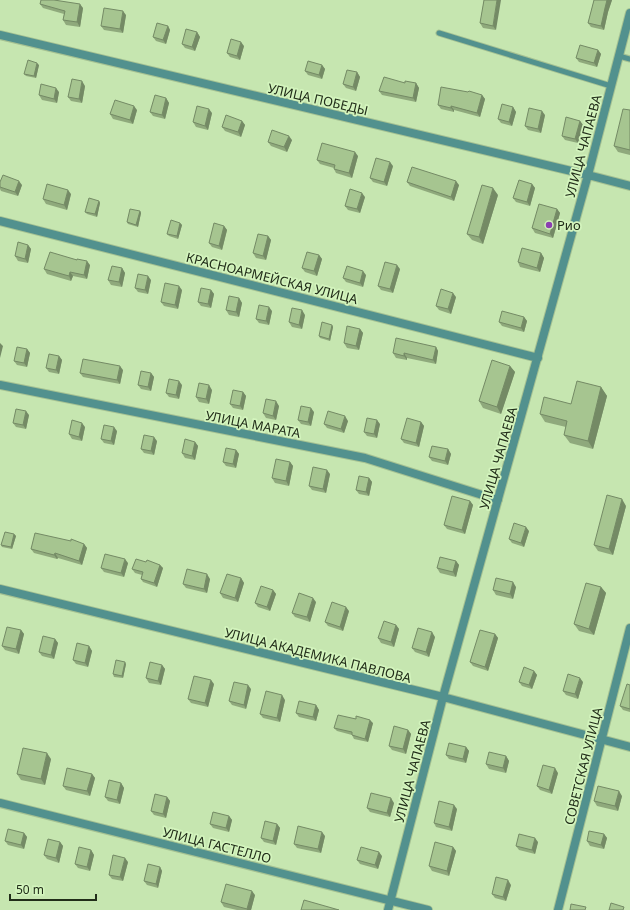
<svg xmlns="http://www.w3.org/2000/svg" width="630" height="910" font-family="'Noto Sans',sans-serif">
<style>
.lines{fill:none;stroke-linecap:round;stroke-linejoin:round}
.service-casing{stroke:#a5c192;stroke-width:7}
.minor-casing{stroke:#a5c192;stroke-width:10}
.service{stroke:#52918e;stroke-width:5}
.minor{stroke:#52918e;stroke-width:8}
.wall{fill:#8fa97c}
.shaded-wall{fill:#748a65}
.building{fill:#a6c590;stroke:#748a65}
.poi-dot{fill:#8b3fb0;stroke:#d3f4bd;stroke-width:1.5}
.labels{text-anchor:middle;stroke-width:3.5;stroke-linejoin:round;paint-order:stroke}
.street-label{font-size:13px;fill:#212d19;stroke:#d3f4bd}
.poi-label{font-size:13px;fill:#212d19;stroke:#d3f4bd;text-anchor:start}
</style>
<rect width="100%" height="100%" fill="#c6e6b0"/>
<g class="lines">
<defs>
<path id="service" d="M 439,33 L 611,86
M 619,56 L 630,59"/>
<path id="minor" d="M 0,35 L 588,175 L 630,186
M 0,221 L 538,358
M 0,385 L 365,458 L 498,500
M 0,589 L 443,697 L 630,747
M 0,803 L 428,910
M 388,910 L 443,697 L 588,175 L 630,13
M 558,910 L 630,628"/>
</defs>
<use href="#service" class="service-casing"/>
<use href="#minor" class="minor-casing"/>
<use href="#service" class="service"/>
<use href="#minor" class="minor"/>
</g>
<path class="wall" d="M 41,0 L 56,0 L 83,8 L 80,27 L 66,25 L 63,20 L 64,14 L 43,8 L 40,4 Z
M 484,0 L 496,30 L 483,28 L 480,23 Z
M 594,0 L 612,0 L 608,12 L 604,30 L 591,27 L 588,23 Z
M 126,15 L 123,33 L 104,30 L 101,26 Z
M 168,26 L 170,30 L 166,44 L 156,41 L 153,37 Z
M 197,32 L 200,37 L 195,51 L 185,48 L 182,44 Z
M 244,46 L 240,60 L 230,57 L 227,53 Z
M 598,50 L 601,54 L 597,67 L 579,62 L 576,58 Z
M 39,65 L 36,78 L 26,76 L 24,74 Z
M 322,65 L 325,69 L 322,79 L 308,75 L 305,71 Z
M 357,72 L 360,77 L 356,91 L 346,88 L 343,84 Z
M 405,83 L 416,83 L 419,88 L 416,102 L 382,95 L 379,91 Z
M 85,86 L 82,103 L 71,101 L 68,97 Z
M 59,92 L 57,103 L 42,100 L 39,95 Z
M 482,95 L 485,99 L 480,117 L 454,110 L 454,112 L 441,109 L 438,105 Z
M 166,98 L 169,103 L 165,119 L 153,116 L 150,112 Z
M 513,107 L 516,112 L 512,126 L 501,123 L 498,119 Z
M 137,110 L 133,124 L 113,119 L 110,114 Z
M 630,110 L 630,155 L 618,152 L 614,146 Z
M 212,113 L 208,130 L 196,127 L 193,122 Z
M 545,115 L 541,133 L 528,130 L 525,126 Z
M 242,121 L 245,125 L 241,137 L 225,131 L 222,127 Z
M 580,121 L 583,125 L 578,143 L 565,140 L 562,136 Z
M 292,140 L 287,152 L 271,146 L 268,142 Z
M 358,156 L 352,178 L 336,173 L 334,169 L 334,168 L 320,164 L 317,160 Z
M 393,166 L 387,186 L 373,182 L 370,178 Z
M 0,182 L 22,185 L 18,196 L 1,191 L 0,189 Z
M 407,182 L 459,185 L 454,201 L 410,186 Z
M 532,184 L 535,188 L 530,206 L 516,202 L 513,198 Z
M 71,194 L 67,210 L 46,204 L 43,199 Z
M 498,195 L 483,244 L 472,240 L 467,234 Z
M 365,197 L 360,213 L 348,210 L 345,206 Z
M 99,201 L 100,203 L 97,217 L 87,214 L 85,212 Z
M 557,209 L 560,213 L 553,238 L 535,233 L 532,228 Z
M 140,211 L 141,213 L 138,227 L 128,224 L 127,222 Z
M 180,223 L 182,225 L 178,239 L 169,236 L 167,234 Z
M 224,226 L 227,230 L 222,250 L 212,247 L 209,243 Z
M 268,236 L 271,240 L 266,260 L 256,258 L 253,253 Z
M 28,245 L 31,249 L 28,263 L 18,261 L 15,256 Z
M 541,253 L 544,258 L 540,272 L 520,267 L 518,262 Z
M 319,255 L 322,259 L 317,276 L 305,272 L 302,268 Z
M 90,265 L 87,279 L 73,276 L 71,281 L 47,274 L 44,269 Z
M 122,268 L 125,273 L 122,287 L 111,285 L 108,280 Z
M 400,269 L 393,293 L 381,290 L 378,286 Z
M 366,275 L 363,287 L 346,282 L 343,278 Z
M 151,280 L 148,294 L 138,292 L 135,288 Z
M 182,290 L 178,309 L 164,306 L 161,302 Z
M 211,290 L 214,294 L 211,308 L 201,306 L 198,302 Z
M 456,297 L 451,314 L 439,310 L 436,306 Z
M 239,298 L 242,303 L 239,317 L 229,315 L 226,310 Z
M 272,311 L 269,325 L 259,323 L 256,319 Z
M 305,315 L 302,329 L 292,327 L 289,322 Z
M 524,317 L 527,321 L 524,332 L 502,326 L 499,322 Z
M 332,325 L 333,327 L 330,341 L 320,338 L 319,336 Z
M 360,329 L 363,333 L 359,350 L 347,348 L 344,343 Z
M 436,347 L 438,351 L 436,364 L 407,358 L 407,360 L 396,358 L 393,353 Z
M 27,349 L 30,353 L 27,367 L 17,365 L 14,361 Z
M 59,356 L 62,360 L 59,374 L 49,372 L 46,368 Z
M 510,366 L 515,372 L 501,414 L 483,408 L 479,401 Z
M 123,370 L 120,384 L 83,377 L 80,373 Z
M 151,373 L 154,377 L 151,391 L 141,389 L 138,385 Z
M 182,385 L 179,399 L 169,397 L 166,393 Z
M 601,387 L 607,396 L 593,449 L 570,443 L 564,435 L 566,427 L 545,422 L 540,414 L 571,404 Z
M 212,390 L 209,404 L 199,402 L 196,397 Z
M 243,392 L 246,396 L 243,410 L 233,408 L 230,404 Z
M 279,406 L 276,420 L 266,418 L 263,413 Z
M 314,412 L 311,426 L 301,424 L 298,420 Z
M 29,415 L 26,429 L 16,427 L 13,423 Z
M 348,421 L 344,433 L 327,428 L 324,424 Z
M 421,422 L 424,426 L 419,447 L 404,443 L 401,439 Z
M 380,424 L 377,438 L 367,436 L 364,432 Z
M 85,427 L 82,441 L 72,439 L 69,434 Z
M 117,431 L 114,445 L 104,443 L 101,439 Z
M 157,441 L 154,455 L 144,453 L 141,449 Z
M 195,442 L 198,446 L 195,460 L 185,458 L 182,453 Z
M 448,449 L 451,454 L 448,465 L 432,461 L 429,457 Z
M 236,450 L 239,454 L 236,468 L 226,466 L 223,462 Z
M 290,462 L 293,466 L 289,486 L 275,483 L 272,478 Z
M 330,474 L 326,493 L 312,490 L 309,486 Z
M 369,478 L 372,482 L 369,496 L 359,494 L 356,490 Z
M 470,501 L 473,505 L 465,534 L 447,529 L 444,525 Z
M 626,506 L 613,555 L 598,551 L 594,545 Z
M 529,531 L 524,547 L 512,543 L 509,539 Z
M 14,534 L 16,536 L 12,549 L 2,547 L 1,545 Z
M 71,541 L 84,544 L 87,548 L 82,565 L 58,558 L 57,559 L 34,553 L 31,549 Z
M 456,561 L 459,565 L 456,577 L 440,573 L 437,568 Z
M 146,562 L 160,565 L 163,568 L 157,587 L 143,582 L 141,579 L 142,575 L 135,573 L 132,569 Z
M 128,563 L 124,577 L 104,572 L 101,568 Z
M 241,578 L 244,583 L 238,602 L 223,598 L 220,593 Z
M 210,579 L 207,593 L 186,588 L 183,584 Z
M 516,587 L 513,599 L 496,595 L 493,590 Z
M 601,587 L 606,593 L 594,635 L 579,631 L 574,624 Z
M 273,590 L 276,594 L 270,611 L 258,607 L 255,603 Z
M 316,602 L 310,622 L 295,617 L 292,613 Z
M 349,611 L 343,631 L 328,626 L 325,622 Z
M 396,625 L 399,629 L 394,647 L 381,643 L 378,638 Z
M 21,630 L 24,634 L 19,654 L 5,650 L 2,646 Z
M 495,634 L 498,638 L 488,671 L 473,666 L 470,662 Z
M 435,637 L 429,657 L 415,652 L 412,648 Z
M 55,639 L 58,643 L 54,659 L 42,656 L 39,652 Z
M 89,646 L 92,651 L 88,667 L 76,664 L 73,660 Z
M 126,664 L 123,678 L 114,677 L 113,674 Z
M 162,665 L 165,669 L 161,685 L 149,683 L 146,678 Z
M 534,671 L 537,675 L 532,689 L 522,686 L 519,682 Z
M 583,682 L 578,699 L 566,695 L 563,691 Z
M 214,684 L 208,707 L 191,703 L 188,699 Z
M 630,685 L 630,712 L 623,710 L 620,706 Z
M 251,689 L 246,709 L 232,705 L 229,701 Z
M 285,700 L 280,722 L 263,718 L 260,714 Z
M 316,705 L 319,710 L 316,721 L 299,717 L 296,713 Z
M 373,723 L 368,742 L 354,739 L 352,735 L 337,731 L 334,728 Z
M 408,730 L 411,734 L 406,754 L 392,750 L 389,746 Z
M 466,747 L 469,751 L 466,763 L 449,759 L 446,755 Z
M 506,756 L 509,761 L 506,773 L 489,769 L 486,764 Z
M 51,759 L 45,785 L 21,780 L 17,774 Z
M 558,773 L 552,794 L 540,790 L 537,786 Z
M 92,774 L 95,778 L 90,796 L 66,790 L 63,786 Z
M 121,783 L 124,788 L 120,804 L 108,801 L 105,797 Z
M 622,796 L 618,811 L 597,806 L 594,801 Z
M 167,797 L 170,801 L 166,818 L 154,815 L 151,811 Z
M 394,803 L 390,817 L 370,812 L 367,808 Z
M 457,809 L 452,831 L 436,827 L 434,823 Z
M 229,816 L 232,820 L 229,832 L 213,828 L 210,824 Z
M 277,824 L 280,828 L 276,845 L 264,842 L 261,838 Z
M 24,833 L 27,837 L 24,849 L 8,845 L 5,841 Z
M 604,834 L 607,838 L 604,849 L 590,846 L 587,841 Z
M 325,836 L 321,853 L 297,848 L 294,844 Z
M 60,842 L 63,846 L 59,863 L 47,859 L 44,855 Z
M 538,842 L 535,854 L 519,850 L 516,846 Z
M 453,847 L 456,851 L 449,876 L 432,871 L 429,866 Z
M 91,850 L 94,855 L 90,871 L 78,868 L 75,864 Z
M 382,856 L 378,869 L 360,864 L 357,860 Z
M 128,862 L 123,881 L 112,879 L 109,875 Z
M 160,867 L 162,871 L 158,888 L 147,885 L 144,881 Z
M 511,885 L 506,901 L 495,898 L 492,894 Z
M 255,895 L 251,910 L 237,910 L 224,907 L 221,902 Z"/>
<path class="shaded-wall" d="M 497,0 L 501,0 L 496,30 L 493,26 Z
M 607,0 L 612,0 L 608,12 L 604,30 L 601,26 L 605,8 Z
M 80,4 L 83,8 L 80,27 L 77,22 Z
M 123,11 L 126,15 L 123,33 L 120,29 Z
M 168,26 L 170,30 L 166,44 L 163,40 Z
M 197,32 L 200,37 L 195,51 L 192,47 Z
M 241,42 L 244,46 L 240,60 L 237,56 Z
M 598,50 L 601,54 L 597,67 L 594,63 Z
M 37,63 L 39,65 L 36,78 L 34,76 Z
M 322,65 L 325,69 L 322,79 L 319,75 Z
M 357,72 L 360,77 L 356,91 L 353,87 Z
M 82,81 L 85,86 L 82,103 L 79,99 Z
M 416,83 L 419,88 L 416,102 L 413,98 Z
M 56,88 L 59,92 L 57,103 L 54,99 Z
M 482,95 L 485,99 L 480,117 L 477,113 Z
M 166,98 L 169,103 L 165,119 L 162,115 Z
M 134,106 L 137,110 L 133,124 L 130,120 Z
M 451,106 L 454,110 L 454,112 L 451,108 Z
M 513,107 L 516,112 L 512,126 L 509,122 Z
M 209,109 L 212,113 L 208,130 L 205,126 Z
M 542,111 L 545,115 L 541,133 L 538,129 Z
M 242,121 L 245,125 L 241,137 L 238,132 Z
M 580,121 L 583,125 L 578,143 L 575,139 Z
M 289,136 L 292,140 L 287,152 L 284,147 Z
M 355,152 L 358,156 L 352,178 L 349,173 Z
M 390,162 L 393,166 L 387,186 L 384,182 Z
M 19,181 L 22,185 L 18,196 L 15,192 Z
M 456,181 L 459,185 L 454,201 L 451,197 Z
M 532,184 L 535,188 L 530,206 L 527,202 Z
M 493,188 L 498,195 L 483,244 L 479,237 Z
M 68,190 L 71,194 L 67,210 L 64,205 Z
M 362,193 L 365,197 L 360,213 L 357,209 Z
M 99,201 L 100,203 L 97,217 L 95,214 Z
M 557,209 L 560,213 L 553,238 L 550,234 Z
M 140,211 L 141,213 L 138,227 L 136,225 Z
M 180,223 L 182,225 L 178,239 L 177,236 Z
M 224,226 L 227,230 L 222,250 L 219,246 Z
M 268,236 L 271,240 L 266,260 L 263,256 Z
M 28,245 L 31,249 L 28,263 L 25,259 Z
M 541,253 L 544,258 L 540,272 L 537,268 Z
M 319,255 L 322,259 L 317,276 L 314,271 Z
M 87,261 L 90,265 L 87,279 L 84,275 Z
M 397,265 L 400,269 L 393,293 L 390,289 Z
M 122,268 L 125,273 L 122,287 L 119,282 Z
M 363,271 L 366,275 L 363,287 L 360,283 Z
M 70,272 L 73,276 L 71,281 L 69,276 Z
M 148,276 L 151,280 L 148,294 L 145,290 Z
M 179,286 L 182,290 L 178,309 L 175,305 Z
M 211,290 L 214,294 L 211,308 L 208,304 Z
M 453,293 L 456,297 L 451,314 L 448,309 Z
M 239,298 L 242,303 L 239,317 L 236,312 Z
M 269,307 L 272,311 L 269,325 L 266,321 Z
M 302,310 L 305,315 L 302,329 L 299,325 Z
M 524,317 L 527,321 L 524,332 L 521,328 Z
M 332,325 L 333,327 L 330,341 L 329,339 Z
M 360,329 L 363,333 L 359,350 L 356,346 Z
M 0,343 L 3,346 L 0,358 Z
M 436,347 L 438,351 L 436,364 L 433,360 Z
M 27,349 L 30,353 L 27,367 L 24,363 Z
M 404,353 L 407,358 L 407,360 L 404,356 Z
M 59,356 L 62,360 L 59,374 L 56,370 Z
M 120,366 L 123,370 L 120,384 L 117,380 Z
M 510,366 L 515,372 L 501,414 L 497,407 Z
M 151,373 L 154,377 L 151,391 L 148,387 Z
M 179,381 L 182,385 L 179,399 L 176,395 Z
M 209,385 L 212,390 L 209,404 L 206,399 Z
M 601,387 L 607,396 L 593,449 L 588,441 Z
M 243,392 L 246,396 L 243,410 L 240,406 Z
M 276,401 L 279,406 L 276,420 L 273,416 Z
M 311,408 L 314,412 L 311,426 L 308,422 Z
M 26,411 L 29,415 L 26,429 L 23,425 Z
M 345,416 L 348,421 L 344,433 L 341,429 Z
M 377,420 L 380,424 L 377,438 L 374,434 Z
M 421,422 L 424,426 L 419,447 L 416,443 Z
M 82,423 L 85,427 L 82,441 L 79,437 Z
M 114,427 L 117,431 L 114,445 L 111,441 Z
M 154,437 L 157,441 L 154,455 L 151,451 Z
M 195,442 L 198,446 L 195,460 L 192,456 Z
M 448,449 L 451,454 L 448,465 L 445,461 Z
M 236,450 L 239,454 L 236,468 L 233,464 Z
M 290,462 L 293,466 L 289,486 L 286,481 Z
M 327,470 L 330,474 L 326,493 L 323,489 Z
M 369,478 L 372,482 L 369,496 L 366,492 Z
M 622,499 L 626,506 L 613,555 L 609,549 Z
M 470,501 L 473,505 L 465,534 L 462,530 Z
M 526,527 L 529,531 L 524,547 L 521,543 Z
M 14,534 L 16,536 L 12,549 L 11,547 Z
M 84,544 L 87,548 L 82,565 L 79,561 Z
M 55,553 L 58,558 L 57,559 L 54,555 Z
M 125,559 L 128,563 L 124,577 L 121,573 Z
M 456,561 L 459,565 L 456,577 L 453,572 Z
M 160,565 L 163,568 L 157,587 L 154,583 Z
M 207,574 L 210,579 L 207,593 L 204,589 Z
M 241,578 L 244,583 L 238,602 L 235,598 Z
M 513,582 L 516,587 L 513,599 L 510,594 Z
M 601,587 L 606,593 L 594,635 L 589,629 Z
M 273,590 L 276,594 L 270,611 L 267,607 Z
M 313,598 L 316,602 L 310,622 L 307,617 Z
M 346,607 L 349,611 L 343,631 L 340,627 Z
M 396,625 L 399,629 L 394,647 L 391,642 Z
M 21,630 L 24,634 L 19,654 L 16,649 Z
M 432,632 L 435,637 L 429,657 L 426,652 Z
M 495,634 L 498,638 L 488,671 L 485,667 Z
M 55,639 L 58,643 L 54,659 L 51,655 Z
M 89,646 L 92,651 L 88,667 L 85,663 Z
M 125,662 L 126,664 L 123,678 L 122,676 Z
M 162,665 L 165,669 L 161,685 L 158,681 Z
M 534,671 L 537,675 L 532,689 L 529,685 Z
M 580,678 L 583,682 L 578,699 L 575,694 Z
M 211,680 L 214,684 L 208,707 L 205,703 Z
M 248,685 L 251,689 L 246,709 L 244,705 Z
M 282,695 L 285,700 L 280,722 L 277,718 Z
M 316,705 L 319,710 L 316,721 L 313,717 Z
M 370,720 L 373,723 L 368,742 L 365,739 Z
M 408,730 L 411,734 L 406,754 L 403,749 Z
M 466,747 L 469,751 L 466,763 L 463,759 Z
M 47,753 L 51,759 L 45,785 L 41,779 Z
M 506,756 L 509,761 L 506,773 L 503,768 Z
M 555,768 L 558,773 L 552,794 L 549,790 Z
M 92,774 L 95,778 L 90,796 L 87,791 Z
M 121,783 L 124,788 L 120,804 L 117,800 Z
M 619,791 L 622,796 L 618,811 L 615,806 Z
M 167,797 L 170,801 L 166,818 L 163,814 Z
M 391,798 L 394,803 L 390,817 L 387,813 Z
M 454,805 L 457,809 L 452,831 L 449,827 Z
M 229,816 L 232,820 L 229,832 L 226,828 Z
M 277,824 L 280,828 L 276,845 L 273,841 Z
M 322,832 L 325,836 L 321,853 L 318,849 Z
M 24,833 L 27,837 L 24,849 L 21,845 Z
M 604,834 L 607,838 L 604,849 L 601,845 Z
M 535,838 L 538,842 L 535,854 L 532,850 Z
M 60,842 L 63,846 L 59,863 L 56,858 Z
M 453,847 L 456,851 L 449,876 L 447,871 Z
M 91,850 L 94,855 L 90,871 L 87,867 Z
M 379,852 L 382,856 L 378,869 L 375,865 Z
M 125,858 L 128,862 L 123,881 L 120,877 Z
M 160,867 L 162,871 L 158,888 L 156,884 Z
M 508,880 L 511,885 L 506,901 L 503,897 Z
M 252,891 L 255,895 L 251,910 L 247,910 L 247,909 Z"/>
<path class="building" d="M 41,0 L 54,0 L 80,4 L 77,22 L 63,20 L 65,11 L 40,4 Z
M 484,0 L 497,0 L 493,26 L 480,23 Z
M 594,0 L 607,0 L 605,8 L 601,26 L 588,23 Z
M 104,8 L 123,11 L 120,29 L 101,26 Z
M 157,23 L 168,26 L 163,40 L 153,37 Z
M 186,29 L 197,32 L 192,47 L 182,44 Z
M 231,39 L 241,42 L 237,56 L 227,53 Z
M 580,45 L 598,50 L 594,63 L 576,58 Z
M 28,60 L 37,63 L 34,76 L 24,74 Z
M 308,61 L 322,65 L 319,75 L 305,71 Z
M 347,70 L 357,72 L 353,87 L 343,84 Z
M 384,77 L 405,83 L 405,81 L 416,83 L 413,98 L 379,91 Z
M 72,79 L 82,81 L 79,99 L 68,97 Z
M 41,84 L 56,88 L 54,99 L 39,95 Z
M 441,87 L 468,92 L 469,91 L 482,95 L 477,113 L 451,106 L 451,108 L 438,105 Z
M 155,95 L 166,98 L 162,115 L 150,112 Z
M 115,100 L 134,106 L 130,120 L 110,114 Z
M 502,104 L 513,107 L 509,122 L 498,119 Z
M 197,106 L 209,109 L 205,126 L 193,122 Z
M 529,108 L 542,111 L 538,129 L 525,126 Z
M 623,109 L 630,110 L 630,150 L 614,146 Z
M 226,115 L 242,121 L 238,132 L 222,127 Z
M 566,117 L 580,121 L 575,139 L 562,136 Z
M 272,130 L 289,136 L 284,147 L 268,142 Z
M 322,143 L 355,152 L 349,173 L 334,169 L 335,165 L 317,160 Z
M 376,158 L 390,162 L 384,182 L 370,178 Z
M 412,167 L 456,181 L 451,197 L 407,182 Z
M 3,175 L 19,181 L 15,192 L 0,187 L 0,182 Z
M 519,180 L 532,184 L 527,202 L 513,198 Z
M 47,184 L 68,190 L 64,205 L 43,199 Z
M 482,185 L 493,188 L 479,237 L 467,234 Z
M 350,189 L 362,193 L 357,209 L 345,206 Z
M 89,198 L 99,201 L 95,214 L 85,212 Z
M 539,204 L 557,209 L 550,234 L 532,228 Z
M 130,209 L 140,211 L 136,225 L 127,222 Z
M 171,220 L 180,223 L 177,236 L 167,234 Z
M 214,223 L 224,226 L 219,246 L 209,243 Z
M 258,234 L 268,236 L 263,256 L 253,253 Z
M 18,242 L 28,245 L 25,259 L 15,256 Z
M 522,248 L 541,253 L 537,268 L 518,262 Z
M 50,252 L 77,260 L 77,259 L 87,261 L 84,275 L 70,272 L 69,276 L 44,269 Z
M 307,252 L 319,255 L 314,271 L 302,268 Z
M 385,262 L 397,265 L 390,289 L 378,286 Z
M 112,266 L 122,268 L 119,282 L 108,280 Z
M 347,266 L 363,271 L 360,283 L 343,278 Z
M 138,274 L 148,276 L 145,290 L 135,288 Z
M 165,283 L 179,286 L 175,305 L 161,302 Z
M 201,288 L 211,290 L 208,304 L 198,302 Z
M 441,289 L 453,293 L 448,309 L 436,306 Z
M 229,296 L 239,298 L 236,312 L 226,310 Z
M 259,305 L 269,307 L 266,321 L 256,319 Z
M 292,308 L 302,310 L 299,325 L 289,322 Z
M 502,311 L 524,317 L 521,328 L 499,322 Z
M 322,322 L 332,325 L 329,339 L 319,336 Z
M 347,326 L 360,329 L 356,346 L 344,343 Z
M 396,338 L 436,347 L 433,360 L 404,353 L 404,356 L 393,353 Z
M 17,347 L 27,349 L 24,363 L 14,361 Z
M 49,354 L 59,356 L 56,370 L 46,368 Z
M 83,359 L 120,366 L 117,380 L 80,373 Z
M 492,360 L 510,366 L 497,407 L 479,401 Z
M 141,371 L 151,373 L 148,387 L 138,385 Z
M 169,379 L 179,381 L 176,395 L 166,393 Z
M 577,381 L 601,387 L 588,441 L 564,435 L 567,421 L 540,414 L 544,397 L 571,404 Z
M 199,383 L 209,385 L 206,399 L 196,397 Z
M 233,390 L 243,392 L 240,406 L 230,404 Z
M 266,399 L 276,401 L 273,416 L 263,413 Z
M 301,406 L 311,408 L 308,422 L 298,420 Z
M 16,409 L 26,411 L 23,425 L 13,423 Z
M 328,411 L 345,416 L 341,429 L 324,424 Z
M 367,418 L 377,420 L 374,434 L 364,432 Z
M 407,418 L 421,422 L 416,443 L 401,439 Z
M 72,420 L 82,423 L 79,437 L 69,434 Z
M 104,425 L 114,427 L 111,441 L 101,439 Z
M 144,435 L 154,437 L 151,451 L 141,449 Z
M 185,439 L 195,442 L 192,456 L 182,453 Z
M 432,446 L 448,449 L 445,461 L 429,457 Z
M 226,448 L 236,450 L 233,464 L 223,462 Z
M 276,459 L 290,462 L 286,481 L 272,478 Z
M 313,467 L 327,470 L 323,489 L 309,486 Z
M 359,476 L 369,478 L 366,492 L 356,490 Z
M 607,495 L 622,499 L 609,549 L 594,545 Z
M 452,496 L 470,501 L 462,530 L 444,525 Z
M 514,523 L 526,527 L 521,543 L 509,539 Z
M 5,532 L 14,534 L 11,547 L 1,545 Z
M 35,533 L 71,541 L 71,539 L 84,544 L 79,561 L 55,553 L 54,555 L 31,549 Z
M 105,554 L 125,559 L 121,573 L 101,568 Z
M 440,557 L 456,561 L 453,572 L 437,568 Z
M 136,559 L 146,562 L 147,560 L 160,565 L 154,583 L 141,579 L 143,572 L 132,569 Z
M 187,569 L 207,574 L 204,589 L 183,584 Z
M 227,574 L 241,578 L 235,598 L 220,593 Z
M 496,578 L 513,582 L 510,594 L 493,590 Z
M 586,583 L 601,587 L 589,629 L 574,624 Z
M 261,586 L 273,590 L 267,607 L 255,603 Z
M 299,593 L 313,598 L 307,617 L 292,613 Z
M 332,602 L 346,607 L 340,627 L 325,622 Z
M 384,621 L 396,625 L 391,642 L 378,638 Z
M 7,627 L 21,630 L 16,649 L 2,646 Z
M 418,628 L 432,632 L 426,652 L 412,648 Z
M 480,630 L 495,634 L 485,667 L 470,662 Z
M 43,636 L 55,639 L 51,655 L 39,652 Z
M 77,643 L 89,646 L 85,663 L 73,660 Z
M 116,660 L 125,662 L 122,676 L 113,674 Z
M 150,662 L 162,665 L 158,681 L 146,678 Z
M 524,667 L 534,671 L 529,685 L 519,682 Z
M 568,674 L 580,678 L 575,694 L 563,691 Z
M 194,676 L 211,680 L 205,703 L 188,699 Z
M 234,682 L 248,685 L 244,705 L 229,701 Z
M 627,684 L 630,685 L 630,709 L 620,706 Z
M 266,691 L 282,695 L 277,718 L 260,714 Z
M 299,701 L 316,705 L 313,717 L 296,713 Z
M 338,715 L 356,719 L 356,716 L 370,720 L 365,739 L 352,735 L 352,732 L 334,728 Z
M 394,726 L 408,730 L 403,749 L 389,746 Z
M 449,743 L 466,747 L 463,759 L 446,755 Z
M 23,748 L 47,753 L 41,779 L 17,774 Z
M 489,752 L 506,756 L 503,768 L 486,764 Z
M 543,765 L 555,768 L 549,790 L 537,786 Z
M 67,768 L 92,774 L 87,791 L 63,786 Z
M 109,780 L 121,783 L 117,800 L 105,797 Z
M 598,786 L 619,791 L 615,806 L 594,801 Z
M 371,793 L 391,798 L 387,813 L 367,808 Z
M 155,794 L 167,797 L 163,814 L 151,811 Z
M 439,801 L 454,805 L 449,827 L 434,823 Z
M 213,812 L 229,816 L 226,828 L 210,824 Z
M 265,821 L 277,824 L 273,841 L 261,838 Z
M 298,826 L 322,832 L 318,849 L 294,844 Z
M 8,829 L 24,833 L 21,845 L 5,841 Z
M 589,831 L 604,834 L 601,845 L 587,841 Z
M 519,834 L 535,838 L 532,850 L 516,846 Z
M 48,839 L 60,842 L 56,858 L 44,855 Z
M 435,842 L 453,847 L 447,871 L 429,866 Z
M 79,847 L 91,850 L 87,867 L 75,864 Z
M 361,847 L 379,852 L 375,865 L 357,860 Z
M 113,855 L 125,858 L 120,877 L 109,875 Z
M 148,864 L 160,867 L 156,884 L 144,881 Z
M 496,877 L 508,880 L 503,897 L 492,894 Z
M 226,884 L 252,891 L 247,909 L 221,902 Z
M 304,900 L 339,910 L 301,910 Z
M 611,903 L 624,907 L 623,910 L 609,910 Z
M 571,904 L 586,907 L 585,910 L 570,910 Z"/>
<circle class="poi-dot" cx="549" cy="225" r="4"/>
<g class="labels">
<g class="street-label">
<text transform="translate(318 99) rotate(13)" y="5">УЛИЦА ПОБЕДЫ</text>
<text transform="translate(583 146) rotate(-75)" y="5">УЛИЦА ЧАПАЕВА</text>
<text transform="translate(272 278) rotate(14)" y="5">КРАСНОАРМЕЙСКАЯ УЛИЦА</text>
<text transform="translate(253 424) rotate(11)" y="5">УЛИЦА МАРАТА</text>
<text transform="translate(498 458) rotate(-74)" y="5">УЛИЦА ЧАПАЕВА</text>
<text transform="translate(318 655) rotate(14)" y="5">УЛИЦА АКАДЕМИКА ПАВЛОВА</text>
<text transform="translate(583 766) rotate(-76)" y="5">СОВЕТСКАЯ УЛИЦА</text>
<text transform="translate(412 771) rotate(-75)" y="5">УЛИЦА ЧАПАЕВА</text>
<text transform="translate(217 845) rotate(14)" y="5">УЛИЦА ГАСТЕЛЛО</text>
</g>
<g class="poi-label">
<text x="557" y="230">Рио</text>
</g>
</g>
<path d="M10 894v6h86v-6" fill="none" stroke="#212d19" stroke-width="2"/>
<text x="16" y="894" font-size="12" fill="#212d19" stroke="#d3f4bd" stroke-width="3" paint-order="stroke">50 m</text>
</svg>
